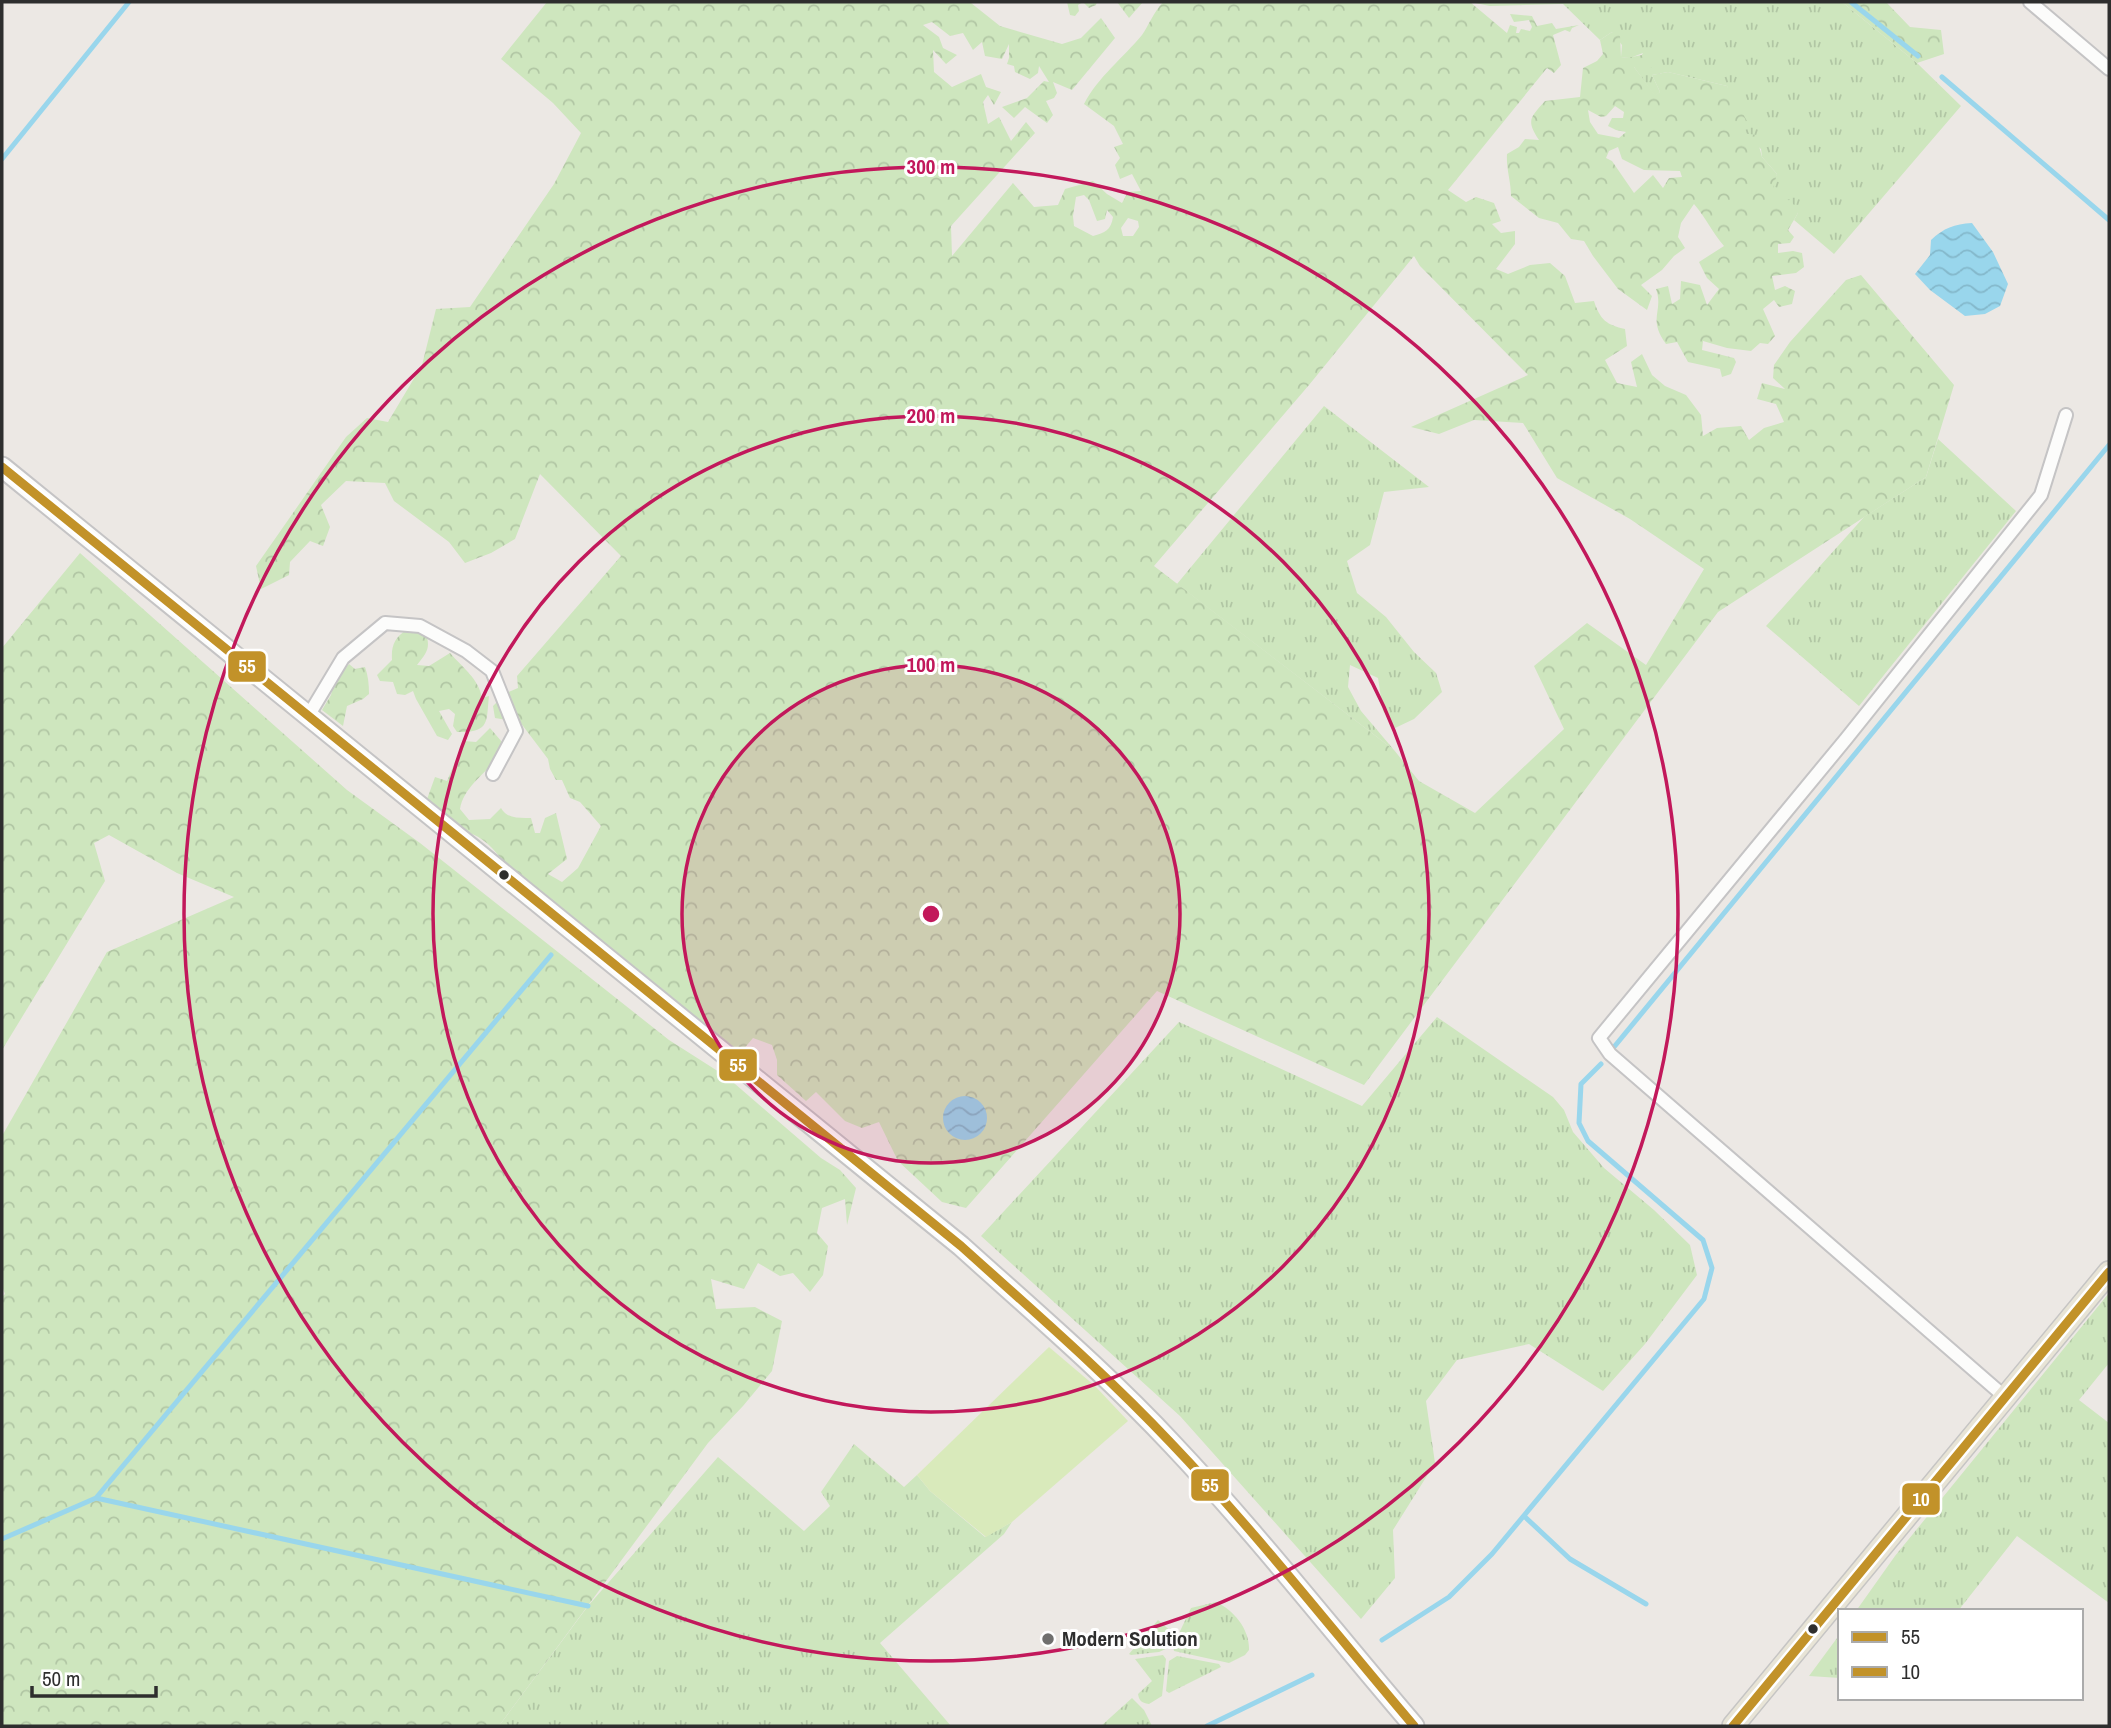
<svg xmlns="http://www.w3.org/2000/svg" width="2111" height="1728" font-family="'Archivo Narrow',sans-serif">
<style>
.grass{fill:url(#grass-tufts)}
.forest{fill:url(#forest-crowns);fill-rule:evenodd}
.pitch{fill:#d9eabb}
.water{fill:url(#water-waves)}
.lines{fill:none;stroke-linecap:round;stroke-linejoin:round}
.stream{stroke:#99d6ec;stroke-width:5}
.minor-casing{stroke:#c5c4c5;stroke-width:16}
.secondary-casing{stroke:#c5c4c5;stroke-width:23}
.primary-casing{stroke:#c6c5c4;stroke-width:24}
.minor{stroke:#fcfcfb;stroke-width:12}
.secondary{stroke:#fcfcfb;stroke-width:19}
.primary{stroke:#e8e4d6;stroke-width:21}
.bus-1-casing{stroke:#fff;stroke-width:14}
.bus-2-casing{stroke:#fff;stroke-width:14}
.bus-1{stroke:#c29229;stroke-width:9}
.bus-2{stroke:#c29229;stroke-width:9}
.ring{fill:none;stroke:#c2185b;stroke-width:3.5}
.bus-dot{fill:#2e2e2e;stroke:#fff;stroke-width:2.5}
.poi-dot{fill:#706f6e;stroke:#fff;stroke-width:2.5}
.labels{text-anchor:middle;stroke-width:6;stroke-linejoin:round;paint-order:stroke}
.poi-label{font-size:21px;font-weight:bold;fill:#2e2e2e;stroke:#fff;text-anchor:start}
.centre{fill:#c2185b;stroke:#fff;stroke-width:3.5}
.ring-label{font-size:21px;text-anchor:middle;font-weight:bold;fill:#c2185b;stroke:#fff;stroke-width:6;stroke-linejoin:round;paint-order:stroke}
.line-badge{stroke:#fff;stroke-width:2.5}
.badge-label{font-size:19px;text-anchor:middle;font-weight:bold;fill:#fff}
</style>
<defs>
<pattern id="grass-tufts" width="24" height="20" patternUnits="userSpaceOnUse" patternTransform="scale(1.75)"><rect width="24" height="20" fill="#cee6be"/><path d="M3 7l-1-3M5 7V3M7 7l1-3M15 17l-1-3M17 17v-4M19 17l1-3" fill="none" stroke="#b1c6a4"/></pattern>
<pattern id="forest-crowns" width="20" height="18" patternUnits="userSpaceOnUse" patternTransform="scale(1.75)"><rect width="20" height="18" fill="#cee6be"/><path d="M2 6a3 3 0 1 1 6 0M12 15a3 3 0 1 1 6 0" fill="none" stroke="#b1c6a4"/></pattern>
<pattern id="water-waves" width="16" height="10" patternUnits="userSpaceOnUse" patternTransform="scale(1.75)"><rect width="16" height="10" fill="#99d6ec"/><path d="M0 5q4-4 8 0t8 0" fill="none" stroke="#84b8cb"/></pattern>
</defs>
<rect width="100%" height="100%" fill="#ece8e4"/>
<path class="grass" d="M 1470,2 L 1842,2 L 1917,63 L 1961,106 L 1834,254 L 1794,220 L 1798,213 L 1764,202 L 1777,174 L 1762,157 L 1761,149 L 1742,133 L 1727,86 L 1668,72 L 1652,75 L 1660,92 L 1655,96 L 1634,67 L 1643,53 L 1630,58 L 1621,57 L 1622,45 L 1612,32 L 1600,40 L 1563,4 L 1490,6 Z
M 1324,406 L 1429,487 L 1384,492 L 1370,545 L 1347,561 L 1357,593 L 1386,617 L 1414,652 L 1436,673 L 1442,692 L 1414,719 L 1395,728 L 1383,711 L 1378,678 L 1350,665 L 1348,687 L 1361,711 L 1394,750 L 1177,584 Z
M 1938,439 L 2016,511 L 1859,706 L 1766,626 L 1864,517 L 1926,477 Z
M 1437,1017 L 1553,1097 L 1564,1110 L 1573,1132 L 1604,1168 L 1654,1210 L 1690,1245 L 1697,1275 L 1645,1344 L 1603,1391 L 1529,1344 L 1457,1360 L 1426,1401 L 1435,1463 L 1393,1530 L 1395,1578 L 1361,1619 L 1180,1416 L 981,1236 L 1179,1022 L 1362,1106 Z
M 2109,1293 L 2109,1363 L 2079,1400 L 2109,1423 L 2109,1603 L 2017,1536 L 1958,1611 L 1856,1611 L 1895,1556 Z
M 854,1444 L 904,1487 L 917,1475 L 930,1491 L 985,1537 L 1012,1522 L 1004,1534 L 880,1643 L 951,1726 L 499,1726 L 588,1606 L 718,1457 L 804,1531 L 830,1506 L 821,1492 Z
M 1216,1602 C 1234,1610 1250,1630 1249,1650 L 1245,1655 L 1229,1663 L 1174,1651 L 1173,1646 L 1191,1608 Z
M 1158,1620 L 1173,1633 L 1168,1648 L 1159,1652 L 1131,1655 L 1129,1654 Z
M 1840,1634 L 1840,1678 L 1809,1676 Z
M 1163,1655 L 1166,1659 L 1162,1696 L 1149,1704 C 1141,1703 1139,1700 1138,1694 L 1152,1681 L 1135,1659 Z
M 1177,1656 L 1219,1664 L 1221,1667 L 1169,1693 L 1166,1691 L 1169,1661 Z
M 1132,1698 L 1144,1710 L 1152,1726 L 1101,1726 Z"/>
<path class="forest" d="M 547,2 L 985,2 L 971,3 L 1000,26 L 1062,44 L 1081,38 L 1101,18 L 1115,38 L 1072,90 L 1053,82 L 1057,93 L 1054,98 L 1046,101 L 1053,115 L 1047,123 L 1025,107 L 1014,118 L 1002,107 L 1027,98 L 1044,81 L 1049,82 L 1039,66 L 1038,73 L 1030,79 L 1015,72 L 1014,66 L 1007,64 L 1009,58 L 1009,44 L 1002,59 L 985,56 L 982,42 L 973,50 L 963,33 L 950,36 L 932,22 L 923,25 L 939,37 L 943,48 L 957,55 L 946,64 L 933,50 L 934,72 L 952,87 L 981,74 L 986,87 L 1001,92 L 994,105 L 988,95 L 983,102 L 988,124 L 999,117 L 1011,141 L 1026,122 L 1035,133 L 951,226 L 952,256 L 1013,183 L 1034,207 L 1058,205 L 1065,189 L 1093,181 L 1107,194 L 1122,203 L 1128,192 L 1141,191 L 1132,174 L 1120,179 L 1115,165 L 1120,158 L 1114,147 L 1123,144 L 1114,126 L 1084,104 C 1098,77 1123,58 1142,35 C 1149,25 1153,13 1163,2 L 1470,2 L 1507,33 L 1510,25 L 1517,27 L 1516,33 L 1519,33 L 1521,29 L 1530,31 L 1532,27 L 1529,20 L 1514,22 L 1510,14 L 1532,16 L 1537,26 L 1552,23 L 1556,29 L 1579,25 L 1572,28 L 1570,32 L 1565,30 L 1553,35 L 1561,65 L 1554,73 L 1547,68 L 1448,190 L 1466,202 L 1476,197 L 1494,203 L 1501,221 L 1492,224 L 1501,233 L 1515,231 L 1515,244 L 1496,269 L 1508,274 L 1530,265 L 1550,263 L 1565,276 L 1575,303 L 1594,301 C 1600,320 1607,325 1625,329 L 1627,346 L 1605,360 L 1617,383 L 1637,387 L 1631,362 L 1642,354 L 1652,375 L 1665,386 L 1686,395 L 1701,415 L 1703,436 L 1717,428 L 1741,426 L 1749,440 L 1764,428 L 1784,422 L 1776,404 L 1757,399 L 1762,383 L 1785,389 L 1773,378 L 1774,365 L 1790,342 L 1846,280 L 1861,275 L 1954,385 L 1926,477 L 1718,612 L 1364,1085 L 1157,991 L 966,1208 L 942,1202 L 898,1161 L 879,1122 L 862,1128 L 845,1121 L 816,1092 L 806,1101 L 777,1075 L 777,1060 L 772,1045 L 753,1038 L 742,1051 L 731,1046 L 657,990 L 564,910 L 538,898 L 524,879 L 509,875 C 501,853 480,830 455,831 L 426,802 L 435,777 L 447,781 L 464,741 L 476,742 L 490,728 L 502,742 C 498,770 465,780 460,809 L 469,820 L 490,819 L 501,808 C 507,819 519,818 531,818 L 535,833 L 540,833 L 545,818 L 556,813 L 567,859 L 548,874 L 562,882 L 578,868 L 601,826 L 580,802 L 570,798 L 562,780 L 556,780 L 550,769 L 548,759 L 520,722 L 495,718 L 493,706 L 506,693 L 518,688 L 517,676 L 621,556 L 540,474 L 515,539 L 491,553 L 465,563 L 449,542 L 394,501 L 385,483 L 346,481 L 321,505 L 330,527 L 323,546 L 310,541 L 290,562 L 289,575 L 261,589 L 256,566 L 346,437 L 367,418 L 388,422 L 422,365 L 436,309 L 470,307 L 554,184 L 581,133 L 553,103 L 501,59 ZM 1084,195 L 1089,200 L 1097,221 L 1105,219 L 1107,210 L 1113,217 C 1111,230 1105,233 1093,236 L 1074,226 L 1073,216 L 1076,197 ZM 1128,218 L 1138,221 L 1139,227 L 1133,236 L 1123,236 L 1121,228 ZM 1414,256 L 1420,266 L 1528,375 L 1411,427 L 1439,434 L 1474,420 L 1523,423 L 1557,478 L 1630,519 L 1704,569 L 1646,665 L 1587,623 L 1534,666 L 1564,729 L 1475,813 L 1419,781 L 1394,750 L 1154,566 L 1309,385 Z
M 1067,2 L 1097,2 L 1096,5 L 1089,8 L 1083,2 L 1078,5 L 1079,11 L 1075,16 L 1070,15 Z
M 1117,2 L 1143,2 L 1129,18 Z
M 1842,2 L 1886,2 L 1910,27 L 1941,30 L 1944,54 L 1917,63 Z
M 1612,32 L 1620,36 L 1621,57 C 1633,59 1641,53 1652,55 L 1652,68 L 1634,67 L 1655,95 L 1660,92 L 1652,75 L 1668,72 L 1727,86 L 1747,121 L 1742,133 L 1756,135 L 1762,157 L 1777,174 L 1772,192 L 1765,201 L 1791,200 L 1798,213 L 1788,230 L 1794,237 L 1790,243 L 1778,244 L 1778,253 L 1793,251 L 1802,253 L 1804,267 L 1796,273 L 1772,276 L 1775,290 L 1785,286 L 1795,291 L 1792,304 L 1779,307 L 1774,300 L 1763,309 L 1775,336 L 1768,344 L 1760,343 L 1751,351 L 1727,348 L 1703,341 L 1702,350 L 1734,358 L 1736,362 L 1731,374 L 1722,377 L 1720,369 L 1688,362 L 1677,342 L 1666,344 C 1647,318 1664,312 1656,289 L 1668,286 L 1672,304 L 1680,299 L 1681,281 L 1700,285 L 1707,305 L 1719,289 L 1707,278 L 1699,262 L 1724,246 C 1712,232 1706,218 1694,204 L 1681,223 L 1678,237 L 1685,248 L 1674,256 L 1662,270 L 1641,285 L 1652,296 L 1647,310 L 1618,289 L 1593,256 L 1584,241 L 1571,239 L 1558,223 L 1539,218 L 1511,196 C 1511,181 1506,169 1507,154 L 1519,147 L 1525,139 L 1539,140 C 1526,120 1530,118 1545,101 L 1580,97 L 1583,68 L 1597,61 L 1603,54 L 1600,40 ZM 1615,106 L 1624,112 L 1623,118 L 1612,118 L 1608,126 L 1616,130 L 1626,132 L 1619,138 L 1598,134 L 1590,122 L 1588,110 L 1601,117 L 1606,116 ZM 1618,147 L 1622,159 L 1644,170 L 1680,171 L 1682,177 L 1669,178 L 1663,188 L 1653,175 L 1634,193 L 1612,161 L 1606,158 L 1609,151 Z
M 80,553 L 347,790 L 420,843 L 669,1040 L 727,1077 L 821,1158 L 840,1170 L 856,1188 L 847,1225 L 845,1199 L 822,1208 L 817,1233 L 828,1246 L 823,1275 L 810,1292 L 793,1273 L 780,1276 L 758,1263 L 744,1289 L 711,1279 L 716,1309 L 755,1307 L 782,1321 L 772,1371 L 743,1406 L 708,1443 L 499,1726 L 2,1726 L 2,1297 L 5,1294 L 2,1286 L 2,1136 L 107,952 L 234,897 L 177,873 L 109,835 L 94,843 L 105,881 L 2,1050 L 2,648 Z
M 406,630 L 426,634 C 431,649 426,653 417,665 L 429,666 L 450,653 C 462,667 479,679 482,698 L 489,696 C 486,721 491,733 457,732 L 453,726 L 455,714 L 449,709 L 439,711 L 452,734 L 448,740 L 437,736 L 416,699 L 413,691 L 405,695 L 397,694 L 393,682 L 380,681 L 377,675 L 392,660 C 391,645 395,638 406,630 Z
M 349,664 L 355,669 L 365,667 C 368,675 369,684 369,694 L 363,699 L 347,706 L 343,726 L 322,710 L 331,695 L 334,682 Z"/>
<path class="pitch" d="M 1049,1347 L 1095,1386 L 1128,1421 L 1012,1522 L 986,1537 L 930,1491 L 917,1475 Z"/>
<path class="water" d="M 1972,223 L 1993,252 L 2008,284 L 2000,306 L 1985,314 L 1965,316 L 1930,290 L 1915,274 L 1930,255 L 1931,240 C 1944,228 1954,224 1972,223 Z
M943 1118a22 22 0 1 1 44 0a22 22 0 1 1-44 0Z"/>
<g class="lines">
<path class="stream" d="M 1851,2 L 1918,56
M 1942,77 L 2109,220
M 2,159 L 129,2
M 1614,1047 L 2109,445
M 96,1498 L 588,1606
M 1524,1516 L 1570,1559 L 1646,1604
M 2,1539 L 96,1498 L 551,955
M 1382,1640 L 1449,1597 L 1492,1554 L 1704,1299 L 1712,1268 L 1703,1240 L 1588,1141 L 1579,1123 L 1581,1084 L 1601,1064
M 1207,1726 L 1312,1675"/>
<defs>
<path id="minor" d="M 2030,2 L 2109,69
M 307,718 L 343,658 L 385,623 L 420,626 L 466,651 L 492,671 L 516,731 L 493,774
M 2005,1397 L 1610,1054 L 1599,1038 L 1846,739 L 2041,495 L 2066,415"/>
<path id="secondary" d="M 2,467 L 961,1246 C 1033,1311 1107,1374 1173,1445 C 1258,1535 1334,1633 1414,1726"/>
<path id="primary" d="M 1733,1726 L 2109,1272"/>
</defs>
<use href="#minor" class="minor-casing"/>
<use href="#secondary" class="secondary-casing"/>
<use href="#primary" class="primary-casing"/>
<use href="#minor" class="minor"/>
<use href="#secondary" class="secondary"/>
<use href="#primary" class="primary"/>
<defs>
<path id="bus-1" d="M 2,467 L 961,1246 C 1032,1310 1105,1373 1171,1443 C 1257,1533 1333,1631 1414,1726"/>
<path id="bus-2" d="M 1733,1726 L 2109,1272"/>
</defs>
<use href="#bus-1" class="bus-1-casing"/>
<use href="#bus-2" class="bus-2-casing"/>
<use href="#bus-1" class="bus-1"/>
<use href="#bus-2" class="bus-2"/>
</g>
<circle cx="931" cy="914" r="249" fill="#c2185b" fill-opacity=".12"/>
<g class="ring">
<circle cx="931" cy="914" r="249"/>
<circle cx="931" cy="914" r="498"/>
<circle cx="931" cy="914" r="747"/>
</g>
<g class="bus-dot">
<circle cx="504" cy="875" r="6"/>
<circle cx="1813" cy="1629" r="6"/>
</g>
<circle class="poi-dot" cx="1048" cy="1639" r="7"/>
<g class="labels">
<g class="poi-label">
<text x="1062" y="1646">Modern Solution</text>
</g>
</g>
<circle cx="931" cy="914" r="10" class="centre"/>
<g class="ring-label">
<text x="931" y="174">300 m</text>
<text x="931" y="423">200 m</text>
<text x="931" y="672">100 m</text>
</g>
<g class="line-badge">
<rect x="227" y="650" width="40" height="33" rx="7" fill="#c29229"/>
<rect x="718" y="1048" width="40" height="34" rx="7" fill="#c29229"/>
<rect x="1190" y="1468" width="40" height="34" rx="7" fill="#c29229"/>
<rect x="1901" y="1482" width="40" height="34" rx="7" fill="#c29229"/>
</g>
<g class="badge-label">
<text x="247" y="673">55</text>
<text x="738" y="1072">55</text>
<text x="1210" y="1492">55</text>
<text x="1921" y="1506">10</text>
</g>
<rect width="2111" height="1728" fill="none" stroke="#2e2e2e" stroke-width="7"/>
<rect x="1838" y="1609" width="245" height="91" fill="#ffffff" stroke="#ababab" stroke-width="2"/>
<rect x="1852" y="1632" width="35" height="10" fill="#c29229" stroke="#ababab" stroke-width="2"/>
<text x="1901" y="1644" font-size="21" fill="#2e2e2e">55</text>
<rect x="1852" y="1667" width="35" height="10" fill="#c29229" stroke="#ababab" stroke-width="2"/>
<text x="1901" y="1679" font-size="21" fill="#2e2e2e">10</text>
<path d="M32 1686v10h124v-10" fill="none" stroke="#2e2e2e" stroke-width="3.5"/>
<text x="42" y="1686" font-size="21" fill="#2e2e2e" stroke="#ffffff" stroke-width="5" paint-order="stroke">50 m</text>
</svg>
